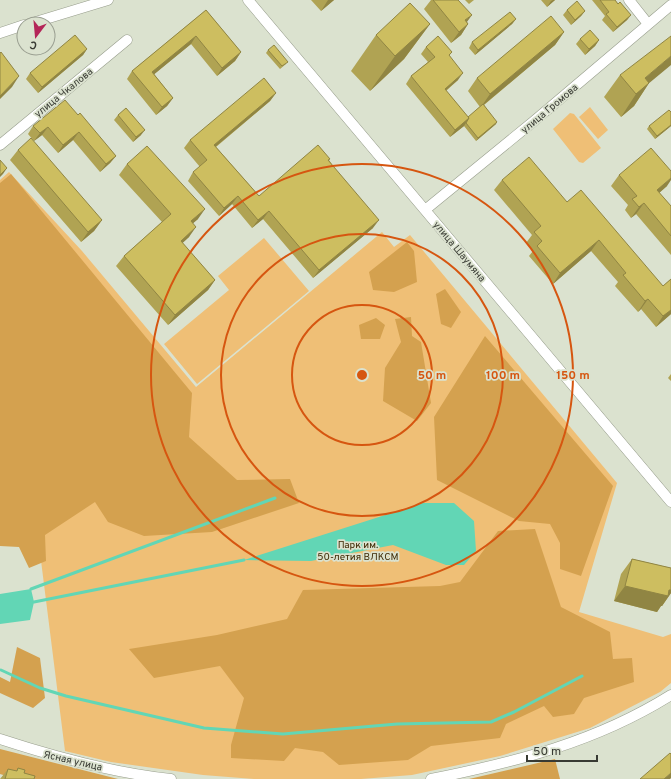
<svg xmlns="http://www.w3.org/2000/svg" width="671" height="779" font-family="Overpass,sans-serif">
<style>
.green{fill:#efbf76}
.forest{fill:#d4a14f}
.water{fill:#62d6b5}
.lines{fill:none;stroke-linecap:round;stroke-linejoin:round}
.stream{stroke:#62d6b5;stroke-width:3}
.minor-casing{stroke:#979d8c;stroke-width:11}
.minor{stroke:#fff;stroke-width:10}
.wall{fill:#b0a353}
.shaded-wall{fill:#908543}
.building{fill:#cdbe60;stroke:#908543}
.ring{fill:none;stroke:#d65610;stroke-width:2}
.labels{text-anchor:middle;stroke-width:3.5;stroke-linejoin:round;paint-order:stroke}
.street-label{font-size:10px;fill:#383a33;stroke:#dbe2cf}
.park-label{font-size:10px;fill:#3e2904;stroke:#dbe2cf}
.centre{fill:#d65610;stroke:#dbe2cf;stroke-width:2}
.ring-label{font-size:12px;text-anchor:middle;font-weight:bold;fill:#d65610;stroke:#dbe2cf;stroke-width:3.5;stroke-linejoin:round;paint-order:stroke}
</style>
<rect width="100%" height="100%" fill="#dbe2cf"/>
<path class="green" d="M 590,107 L 608,130 L 598,139 L 579,117 Z
M 570,113 L 574,114 L 601,148 L 583,163 L 579,162 L 553,129 Z
M 9,172 L 82,251 L 196,387 L 382,232 L 394,247 L 410,235 L 617,483 L 579,612 L 663,637 L 671,634 L 671,683 L 660,692 L 590,728 L 500,756 L 412,775 L 361,779 L 254,779 L 203,775 L 111,762 L 65,751 L 35,513 L 0,505 L 0,180 Z
M 264,238 L 309,291 L 197,384 L 164,344 L 229,290 L 218,276 Z"/>
<path class="forest" d="M 11,174 L 192,393 L 189,437 L 237,480 L 290,479 L 299,503 L 212,532 L 144,536 L 108,522 L 95,502 L 45,535 L 46,561 L 29,568 L 19,547 L 0,546 L 0,183 Z
M 407,242 L 414,251 L 417,282 L 394,292 L 373,290 L 369,272 Z
M 445,289 L 461,312 L 451,328 L 441,324 L 436,294 Z
M 411,317 L 412,336 L 421,342 L 431,403 L 417,421 L 383,401 L 385,368 L 401,342 L 395,319 Z
M 376,318 L 385,325 L 380,339 L 361,339 L 359,325 Z
M 485,336 L 613,486 L 581,576 L 560,569 L 560,543 L 550,524 L 519,521 L 437,480 L 434,417 Z
M 535,529 L 561,607 L 610,632 L 613,659 L 632,658 L 634,682 L 584,698 L 574,714 L 553,717 L 544,706 L 506,724 L 500,738 L 431,746 L 408,760 L 339,765 L 323,752 L 295,748 L 284,761 L 231,758 L 231,745 L 244,698 L 220,666 L 154,678 L 129,649 L 217,635 L 287,619 L 303,590 L 440,586 L 460,582 L 498,531 Z
M 17,647 L 40,658 L 45,698 L 33,708 L 0,693 L 0,677 L 10,682 Z
M 0,749 L 118,779 L 16,779 L 0,774 Z
M 555,759 L 560,779 L 469,779 Z"/>
<path class="water" d="M 423,503 L 454,503 L 474,521 L 476,551 L 464,565 L 446,565 L 393,545 L 311,561 L 244,560 Z
M 31,589 L 34,602 L 30,620 L 0,624 L 0,594 Z"/>
<g class="lines">
<path class="stream" d="M 31,589 L 275,498
M 34,602 L 244,560
M 1,670 L 40,688 L 66,696 L 204,728 L 283,734 L 397,724 L 491,722 L 514,712 L 582,676"/>
<defs>
<path id="minor" d="M 248,0 L 671,502
M 629,0 L 648,24
M 29,24 L 108,0
M 0,33 L 24,25
M 0,145 L 127,40
M 425,210 L 534,121 L 671,5
M 0,739 C 55,757 113,773 171,779
M 431,779 C 516,762 596,742 671,695"/>
</defs>
<use href="#minor" class="minor-casing"/>
<use href="#minor" class="minor"/>
</g>
<path class="wall" d="M 311,0 L 334,0 L 321,11 Z
M 431,0 L 458,0 L 467,22 L 468,24 L 461,35 L 451,43 L 424,9 Z
M 465,0 L 474,0 L 469,4 Z
M 541,0 L 555,0 L 547,7 Z
M 592,0 L 615,0 L 618,4 L 631,15 L 627,20 L 613,32 L 602,20 L 605,16 Z
M 206,10 L 241,52 L 235,61 L 217,76 L 191,44 L 154,74 L 173,98 L 167,106 L 156,115 L 127,79 L 132,71 Z
M 567,10 L 585,11 L 581,16 L 571,25 L 563,15 Z
M 516,19 L 512,24 L 475,55 L 469,48 L 472,42 Z
M 430,24 L 404,59 L 370,91 L 351,71 L 376,35 Z
M 564,32 L 555,45 L 484,105 L 496,124 L 476,141 L 464,126 L 450,137 L 406,84 L 411,76 L 428,62 L 421,54 L 426,47 L 452,52 L 449,56 L 458,80 L 446,91 L 468,117 L 480,107 L 468,91 L 477,78 Z
M 580,39 L 599,40 L 595,46 L 585,55 L 576,44 Z
M 87,49 L 83,55 L 38,93 L 26,79 L 30,73 Z
M 268,50 L 286,64 L 280,69 L 266,53 Z
M 620,75 L 649,83 L 634,106 L 621,117 L 604,97 Z
M 276,93 L 270,101 L 216,147 L 259,196 L 330,159 L 329,160 L 373,228 L 313,278 L 263,219 L 252,228 L 232,204 L 219,216 L 188,181 L 193,172 L 200,167 L 184,148 L 190,140 Z
M 671,112 L 671,126 L 655,139 L 647,129 L 649,126 Z
M 78,115 L 116,156 L 110,163 L 100,172 L 73,140 L 58,153 L 42,135 L 34,141 L 28,134 L 33,126 Z
M 118,115 L 141,135 L 133,142 L 114,120 Z
M 18,150 L 102,220 L 94,231 L 81,242 L 10,160 Z
M 127,164 L 198,219 L 193,223 L 189,237 L 182,243 L 215,280 L 208,290 L 168,325 L 116,266 L 124,256 L 162,222 L 119,175 Z
M 619,175 L 667,186 L 659,193 L 671,206 L 671,255 L 636,214 L 631,218 L 625,210 L 628,205 L 611,186 Z
M 502,180 L 567,202 L 663,286 L 671,279 L 671,314 L 656,327 L 641,309 L 638,312 L 615,286 L 618,282 L 591,251 L 553,284 L 529,256 L 533,251 L 526,243 L 532,235 L 494,190 Z
M 671,374 L 671,381 L 668,378 Z
M 632,559 L 671,568 L 671,593 L 662,606 L 661,606 L 657,612 L 614,601 L 621,574 Z
M 18,768 L 34,779 L 0,779 L 8,769 L 16,771 Z"/>
<path class="shaded-wall" d="M 328,0 L 334,0 L 321,11 Z
M 553,0 L 555,0 L 547,7 L 551,1 Z
M 585,11 L 581,16 L 571,25 L 575,20 Z
M 472,15 L 464,26 L 458,31 L 465,20 Z
M 631,15 L 627,20 L 613,32 L 617,27 Z
M 516,19 L 512,24 L 475,55 L 478,50 Z
M 430,24 L 404,59 L 370,91 L 395,56 Z
M 468,24 L 461,35 L 451,43 L 459,32 Z
M 564,32 L 555,45 L 481,107 L 490,94 Z
M 196,36 L 191,44 L 146,81 L 152,72 Z
M 599,40 L 595,46 L 585,55 L 589,49 Z
M 87,49 L 83,55 L 38,93 L 42,87 Z
M 241,52 L 235,61 L 217,76 L 222,68 Z
M 671,56 L 671,65 L 636,94 L 645,78 Z
M 463,73 L 458,80 L 439,96 L 445,89 Z
M 19,76 L 12,87 L 0,99 L 0,96 Z
M 649,83 L 634,106 L 621,117 L 636,94 Z
M 276,93 L 270,101 L 208,153 L 214,145 Z
M 173,98 L 167,106 L 156,115 L 162,107 Z
M 469,118 L 464,126 L 450,137 L 455,130 Z
M 497,122 L 496,124 L 476,141 L 478,138 Z
M 671,125 L 671,126 L 655,139 L 657,136 Z
M 48,127 L 42,135 L 34,141 L 40,133 Z
M 145,130 L 141,135 L 133,142 L 136,137 Z
M 79,132 L 73,140 L 58,153 L 63,145 Z
M 116,156 L 110,163 L 100,172 L 106,164 Z
M 7,168 L 3,174 L 0,177 L 0,175 Z
M 671,178 L 671,180 L 667,186 L 650,201 L 657,190 Z
M 238,196 L 232,204 L 219,216 L 224,208 Z
M 644,203 L 636,214 L 631,218 L 639,207 Z
M 205,209 L 198,219 L 184,231 L 191,221 Z
M 269,211 L 263,219 L 252,228 L 258,220 Z
M 102,220 L 94,231 L 81,242 L 88,232 Z
M 379,220 L 373,228 L 313,278 L 319,270 Z
M 196,227 L 189,237 L 173,252 L 181,241 Z
M 599,240 L 591,251 L 553,284 L 560,273 Z
M 215,280 L 208,290 L 168,325 L 175,315 Z
M 648,299 L 641,309 L 638,312 L 645,301 Z
M 671,310 L 671,314 L 656,327 L 663,316 Z
M 625,586 L 669,590 L 671,590 L 671,593 L 662,606 L 661,606 L 657,612 L 614,601 Z
M 671,773 L 671,778 L 670,779 L 664,779 Z"/>
<path class="building" d="M 433,0 L 458,0 L 472,15 L 465,20 L 468,24 L 459,32 Z
M 600,0 L 615,0 L 618,4 L 620,2 L 631,15 L 617,27 L 606,14 L 609,12 Z
M 577,1 L 585,11 L 575,20 L 567,10 Z
M 410,3 L 430,24 L 395,56 L 376,35 Z
M 206,10 L 241,52 L 222,68 L 196,36 L 152,72 L 173,98 L 162,107 L 132,71 Z
M 510,12 L 516,19 L 478,50 L 472,42 Z
M 551,16 L 564,32 L 490,94 L 477,78 Z
M 590,30 L 599,40 L 589,49 L 580,39 Z
M 75,35 L 87,49 L 42,87 L 30,73 Z
M 438,36 L 452,52 L 449,55 L 463,73 L 445,89 L 469,118 L 455,130 L 411,76 L 435,57 L 426,47 Z
M 671,36 L 671,56 L 645,78 L 649,83 L 636,94 L 620,75 Z
M 274,45 L 288,62 L 282,66 L 268,50 Z
M 1,52 L 19,76 L 0,96 L 0,53 Z
M 264,78 L 276,93 L 214,145 L 259,196 L 318,145 L 330,159 L 328,160 L 379,220 L 319,270 L 269,211 L 258,220 L 238,196 L 224,208 L 193,172 L 207,160 L 190,140 Z
M 65,100 L 78,115 L 80,113 L 116,156 L 106,164 L 79,132 L 63,145 L 48,127 L 40,133 L 33,126 Z
M 483,104 L 497,122 L 478,138 L 466,123 L 469,118 L 468,117 Z
M 126,108 L 145,130 L 136,137 L 118,115 Z
M 669,110 L 671,112 L 671,125 L 657,136 L 649,126 Z
M 31,138 L 102,220 L 88,232 L 18,150 Z
M 147,146 L 205,209 L 191,221 L 196,227 L 181,241 L 215,280 L 175,315 L 124,256 L 171,214 L 127,164 Z
M 651,148 L 671,171 L 671,178 L 657,190 L 671,206 L 671,236 L 644,203 L 639,207 L 632,199 L 637,196 L 619,175 Z
M 529,157 L 567,202 L 581,190 L 663,286 L 671,279 L 671,310 L 663,316 L 648,299 L 645,301 L 623,275 L 626,273 L 599,240 L 560,273 L 537,246 L 542,241 L 534,232 L 541,226 L 502,180 Z
M 0,160 L 7,168 L 0,175 Z
M 632,559 L 671,568 L 671,590 L 669,590 L 668,596 L 625,586 Z
M 670,753 L 671,754 L 671,773 L 664,779 L 640,779 Z
M 18,768 L 25,770 L 24,773 L 35,776 L 34,779 L 5,779 L 8,769 L 17,771 Z"/>
<g class="ring">
<circle cx="362" cy="375" r="70"/>
<circle cx="362" cy="375" r="141"/>
<circle cx="362" cy="375" r="211"/>
</g>
<g class="labels">
<g class="street-label">
<text transform="translate(63 92) rotate(-39)" y="4">улица Чкалова</text>
<text transform="translate(549 108) rotate(-40)" y="4">улица Громова</text>
<text transform="translate(460 251) rotate(50)" y="4">улица Шаумяна</text>
<text transform="translate(73 760) rotate(13)" y="4">Ясная улица</text>
</g>
<g class="park-label">
<text x="358" y="548">Парк им.<tspan x="358" dy="12">50-летия ВЛКСМ</tspan></text>
</g>
</g>
<circle cx="362" cy="375" r="6" class="centre"/>
<g class="ring-label">
<text x="432" y="379">50 m</text>
<text x="503" y="379">100 m</text>
<text x="573" y="379">150 m</text>
</g>
<g transform="translate(36 36) rotate(196)"><circle r="19" fill="#dbe2cf" stroke="#9a9f91"/>
<path d="M0-3L7 15L0 10L-7 15Z" fill="#b42558"/>
<text y="-6" font-size="11" font-weight="bold" text-anchor="middle" fill="#383a33">С</text>
</g>
<path d="M527 755v6h70v-6" fill="none" stroke="#383a33" stroke-width="2"/>
<text x="533" y="755" font-size="12" fill="#383a33" stroke="#dbe2cf" stroke-width="3" paint-order="stroke">50 m</text>
</svg>
